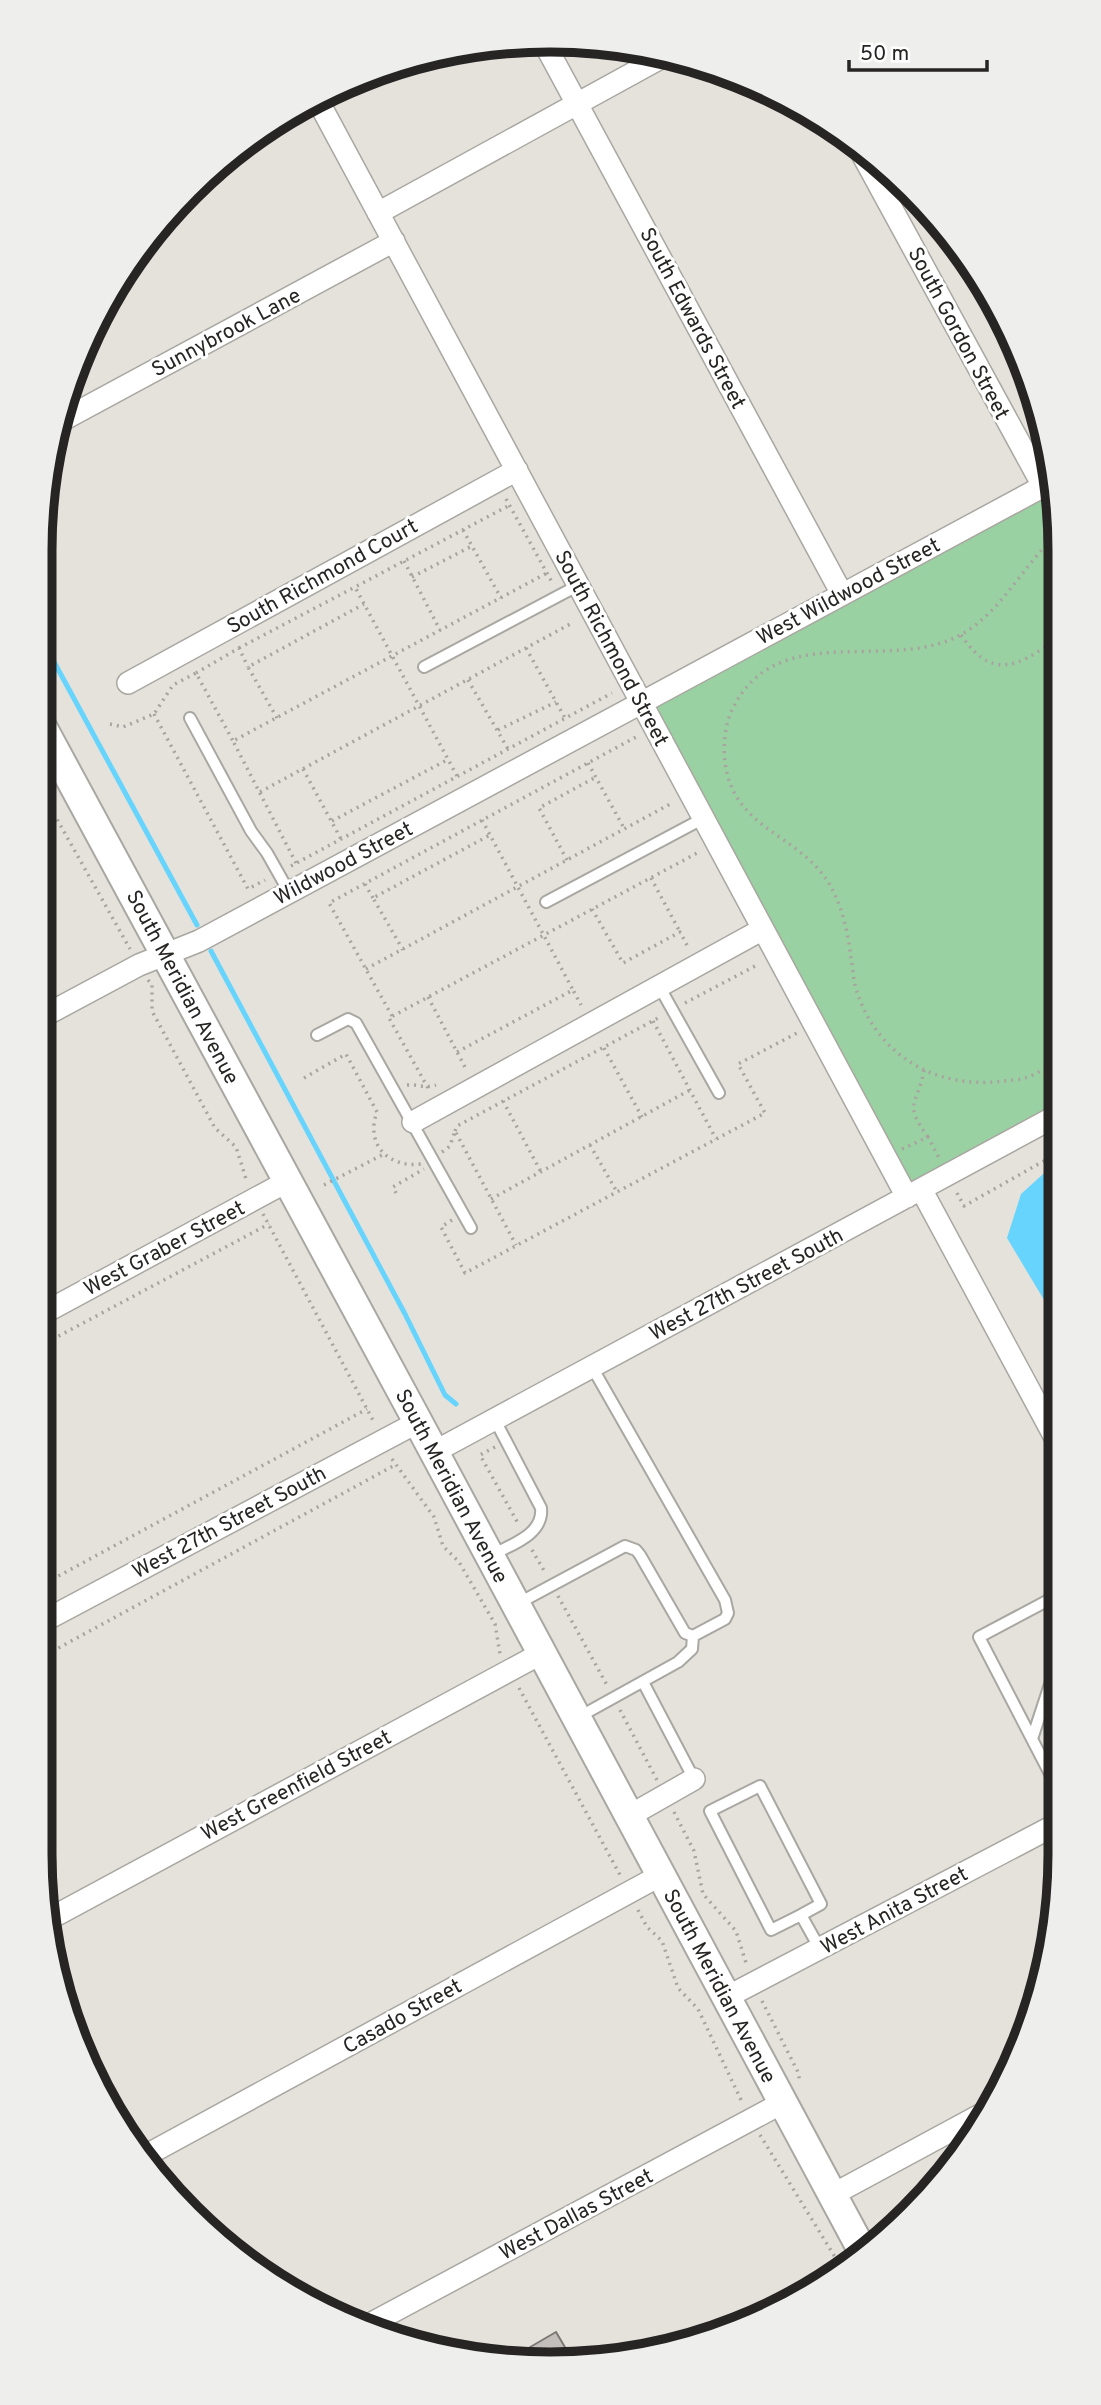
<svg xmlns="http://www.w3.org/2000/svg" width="1101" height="2405" font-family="Overpass,sans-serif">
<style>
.green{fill:#9ad1a2}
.water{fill:#66d4fc}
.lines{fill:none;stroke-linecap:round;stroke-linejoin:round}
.stream{stroke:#66d4fc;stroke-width:5}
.building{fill:#c4bebb;stroke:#7d7875;stroke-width:2}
.service-casing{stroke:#a9a7a1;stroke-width:14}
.minor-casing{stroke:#a9a7a1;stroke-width:24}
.secondary-casing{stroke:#a9a7a1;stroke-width:32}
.path{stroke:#a7a4a0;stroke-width:3.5;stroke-dasharray:2 5;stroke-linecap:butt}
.service{stroke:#fff;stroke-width:10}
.minor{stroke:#fff;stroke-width:21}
.secondary{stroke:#fff;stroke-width:28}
.labels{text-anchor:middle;stroke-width:6;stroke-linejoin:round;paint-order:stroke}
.street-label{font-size:21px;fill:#262523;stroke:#fff}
.rim{fill:none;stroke:#262523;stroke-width:9}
</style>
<rect width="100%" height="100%" fill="#e5e2dc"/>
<path class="green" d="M 1056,484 L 1058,1115 L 907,1197 L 642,702 Z"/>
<path class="water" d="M 1059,1163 L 1059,1325 L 1007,1238 L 1021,1194 L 1052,1166 Z"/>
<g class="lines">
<path class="stream" d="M 40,636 L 197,925
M 211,951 L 405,1314 L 445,1395 L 456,1404"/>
</g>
<path class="building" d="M 1060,1716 L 1060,1743 L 1051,1740 Z
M 556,2332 L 569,2354 L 552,2365 L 525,2362 L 520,2353 Z"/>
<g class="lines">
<defs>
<path id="service" d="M 424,667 L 579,585
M 190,718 L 251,831 L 267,853 L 289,892
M 546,902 L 704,818
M 659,986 L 719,1093
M 317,1035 L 348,1019 L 356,1023 L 471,1228
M 490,1556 C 510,1545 544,1535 541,1508 L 495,1420
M 1060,1594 L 979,1637 L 1061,1795
M 517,1604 L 625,1546 L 636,1550 L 640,1555 L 685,1633 L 693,1636 L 725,1619 L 728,1613 L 725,1600 L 592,1367
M 643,1682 L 694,1779
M 577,1718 L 678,1662 L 692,1649 L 693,1636
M 1032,1739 L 1057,1663 L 1060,1661
M 801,1915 L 771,1930 L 710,1811 L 760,1786 L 821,1904 L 801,1915 L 820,1949"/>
<path id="minor" d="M 543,41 L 842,594
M 317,99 L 907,1197
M 856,143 L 1043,486
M 378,213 L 666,55
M 59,422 L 394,241
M 128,683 L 517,470
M 40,1018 L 139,965 L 199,941 L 1055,480
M 413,1122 L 763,929
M 921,1189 L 1059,1445
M 40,1315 L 288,1181
M 434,1452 L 1058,1115
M 40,1623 L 418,1422
M 629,1816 L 694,1779
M 51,1918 L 542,1653
M 727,1997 L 1061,1822
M 143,2157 L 661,1875
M 832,2195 L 982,2114
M 370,2324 L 782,2103"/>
<path id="secondary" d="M 40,723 L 418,1422 L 862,2250"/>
</defs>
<use href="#service" class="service-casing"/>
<use href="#minor" class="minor-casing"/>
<use href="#secondary" class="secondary-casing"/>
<path class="path" d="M 506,499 L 553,584
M 463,530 L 501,598
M 1056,535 C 1024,565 1000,613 962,634 C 890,675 777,616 732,710 C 725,725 723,745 725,762 C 733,829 797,833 828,882 C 842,904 848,933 851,958 C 853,968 853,979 856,989 C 877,1056 936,1090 1004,1081 C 1011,1080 1019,1080 1025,1078 C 1036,1075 1048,1066 1058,1061
M 404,561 L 440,630
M 412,577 L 472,546
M 961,635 C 978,660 997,674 1027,658 C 1037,653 1046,645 1057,642
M 239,648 L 355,587
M 526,648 L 565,718
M 196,673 L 239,648 L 248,667
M 468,680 L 508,749
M 154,714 L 248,889 L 265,880
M 277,718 L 248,667 L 364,604
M 110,724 L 123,727 L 154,714 L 173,685 L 196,673 L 233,741
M 498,730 L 556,702
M 588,763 L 625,830
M 303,769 L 341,839
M 457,776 L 355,587 L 510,505
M 40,789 L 130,949
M 260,792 L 574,622
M 482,820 L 573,990
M 332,821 L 447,760
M 567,860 L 539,808 L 596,777
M 296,863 L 233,741 L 547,573
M 291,866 L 612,693
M 651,878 L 680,932
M 365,884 L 373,898
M 592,909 L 623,963 L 680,932 L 688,947
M 403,950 L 373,898 L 490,835
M 366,969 L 672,803
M 148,980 L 152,985 L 152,1011 L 215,1128 L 236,1147 L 247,1182
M 428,997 L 466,1069
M 685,1003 L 759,964
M 392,1016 L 329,903 L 636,737
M 653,1021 L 716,1139
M 604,1048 L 642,1117
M 457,1052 L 573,990 L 581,1005
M 924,1070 C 918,1106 902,1101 928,1137
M 304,1078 L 346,1054 L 377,1112 C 365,1144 388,1168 421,1164
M 407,1085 C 418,1084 426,1089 436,1085
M 428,1088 L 389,1018 L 699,852
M 503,1101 L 541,1172
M 455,1131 L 457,1126 L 660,1017
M 590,1145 L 617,1192
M 902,1149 L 928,1137 L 939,1158
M 442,1152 L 450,1146 L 455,1131 L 516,1245
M 324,1185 L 384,1154
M 396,1193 L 393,1187 L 424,1169
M 957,1193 L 964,1206 L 1058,1153
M 491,1199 L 690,1090
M 263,1214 L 375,1424
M 452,1220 L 441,1227 L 465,1273 L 765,1113 L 738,1064 L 797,1033
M 40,1346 L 269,1224
M 495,1447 L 480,1455 L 519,1525
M 392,1459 L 434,1517 L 443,1546 L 459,1562 L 495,1624 L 500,1654
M 532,1550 L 546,1574
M 40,1586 L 367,1409
M 558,1596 L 608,1687
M 40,1658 L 395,1465
M 519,1688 L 620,1875
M 620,1710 L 657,1780
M 674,1812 L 694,1851 L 703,1894 L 736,1931 L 747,1966
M 638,1910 L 647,1927 L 662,1941 L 678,1988 L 698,2009 L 743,2104
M 762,2001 L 798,2072 L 800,2083
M 760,2135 L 835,2257 L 839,2269"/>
<use href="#service" class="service"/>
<use href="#minor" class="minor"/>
<use href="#secondary" class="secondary"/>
</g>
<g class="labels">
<g class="street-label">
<text transform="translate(693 318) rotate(62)" y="7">South Edwards Street</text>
<text transform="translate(226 332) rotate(-28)" y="7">Sunnybrook Lane</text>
<text transform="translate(959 333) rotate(62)" y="7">South Gordon Street</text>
<text transform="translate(322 576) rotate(-29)" y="7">South Richmond Court</text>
<text transform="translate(848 591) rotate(-28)" y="7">West Wildwood Street</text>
<text transform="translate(612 648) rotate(62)" y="7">South Richmond Street</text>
<text transform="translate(343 863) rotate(-28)" y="7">Wildwood Street</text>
<text transform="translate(183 987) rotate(62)" y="7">South Meridian Avenue</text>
<text transform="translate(164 1248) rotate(-28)" y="7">West Graber Street</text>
<text transform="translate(746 1284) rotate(-28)" y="7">West 27th Street South</text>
<text transform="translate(452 1486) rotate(62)" y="7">South Meridian Avenue</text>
<text transform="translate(229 1522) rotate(-28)" y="7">West 27th Street South</text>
<text transform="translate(296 1785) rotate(-28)" y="7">West Greenfield Street</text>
<text transform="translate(894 1910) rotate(-28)" y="7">West Anita Street</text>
<text transform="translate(720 1986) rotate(62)" y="7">South Meridian Avenue</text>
<text transform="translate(402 2016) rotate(-29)" y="7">Casado Street</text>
<text transform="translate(576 2214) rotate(-28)" y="7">West Dallas Street</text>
</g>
</g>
<path d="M0 0H1101V2405H0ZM550 52H550A498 498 0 0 1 1048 550V1854A498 498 0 0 1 550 2352H550A498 498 0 0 1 52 1854V550A498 498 0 0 1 550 52Z" fill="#eeeeed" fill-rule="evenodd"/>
<path class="rim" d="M550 52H550A498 498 0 0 1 1048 550V1854A498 498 0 0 1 550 2352H550A498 498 0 0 1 52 1854V550A498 498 0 0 1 550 52Z"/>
<path d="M849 60v10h138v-10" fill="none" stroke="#262523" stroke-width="3.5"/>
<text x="860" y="60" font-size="21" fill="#262523" stroke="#ffffff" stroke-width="5" paint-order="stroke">50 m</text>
</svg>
